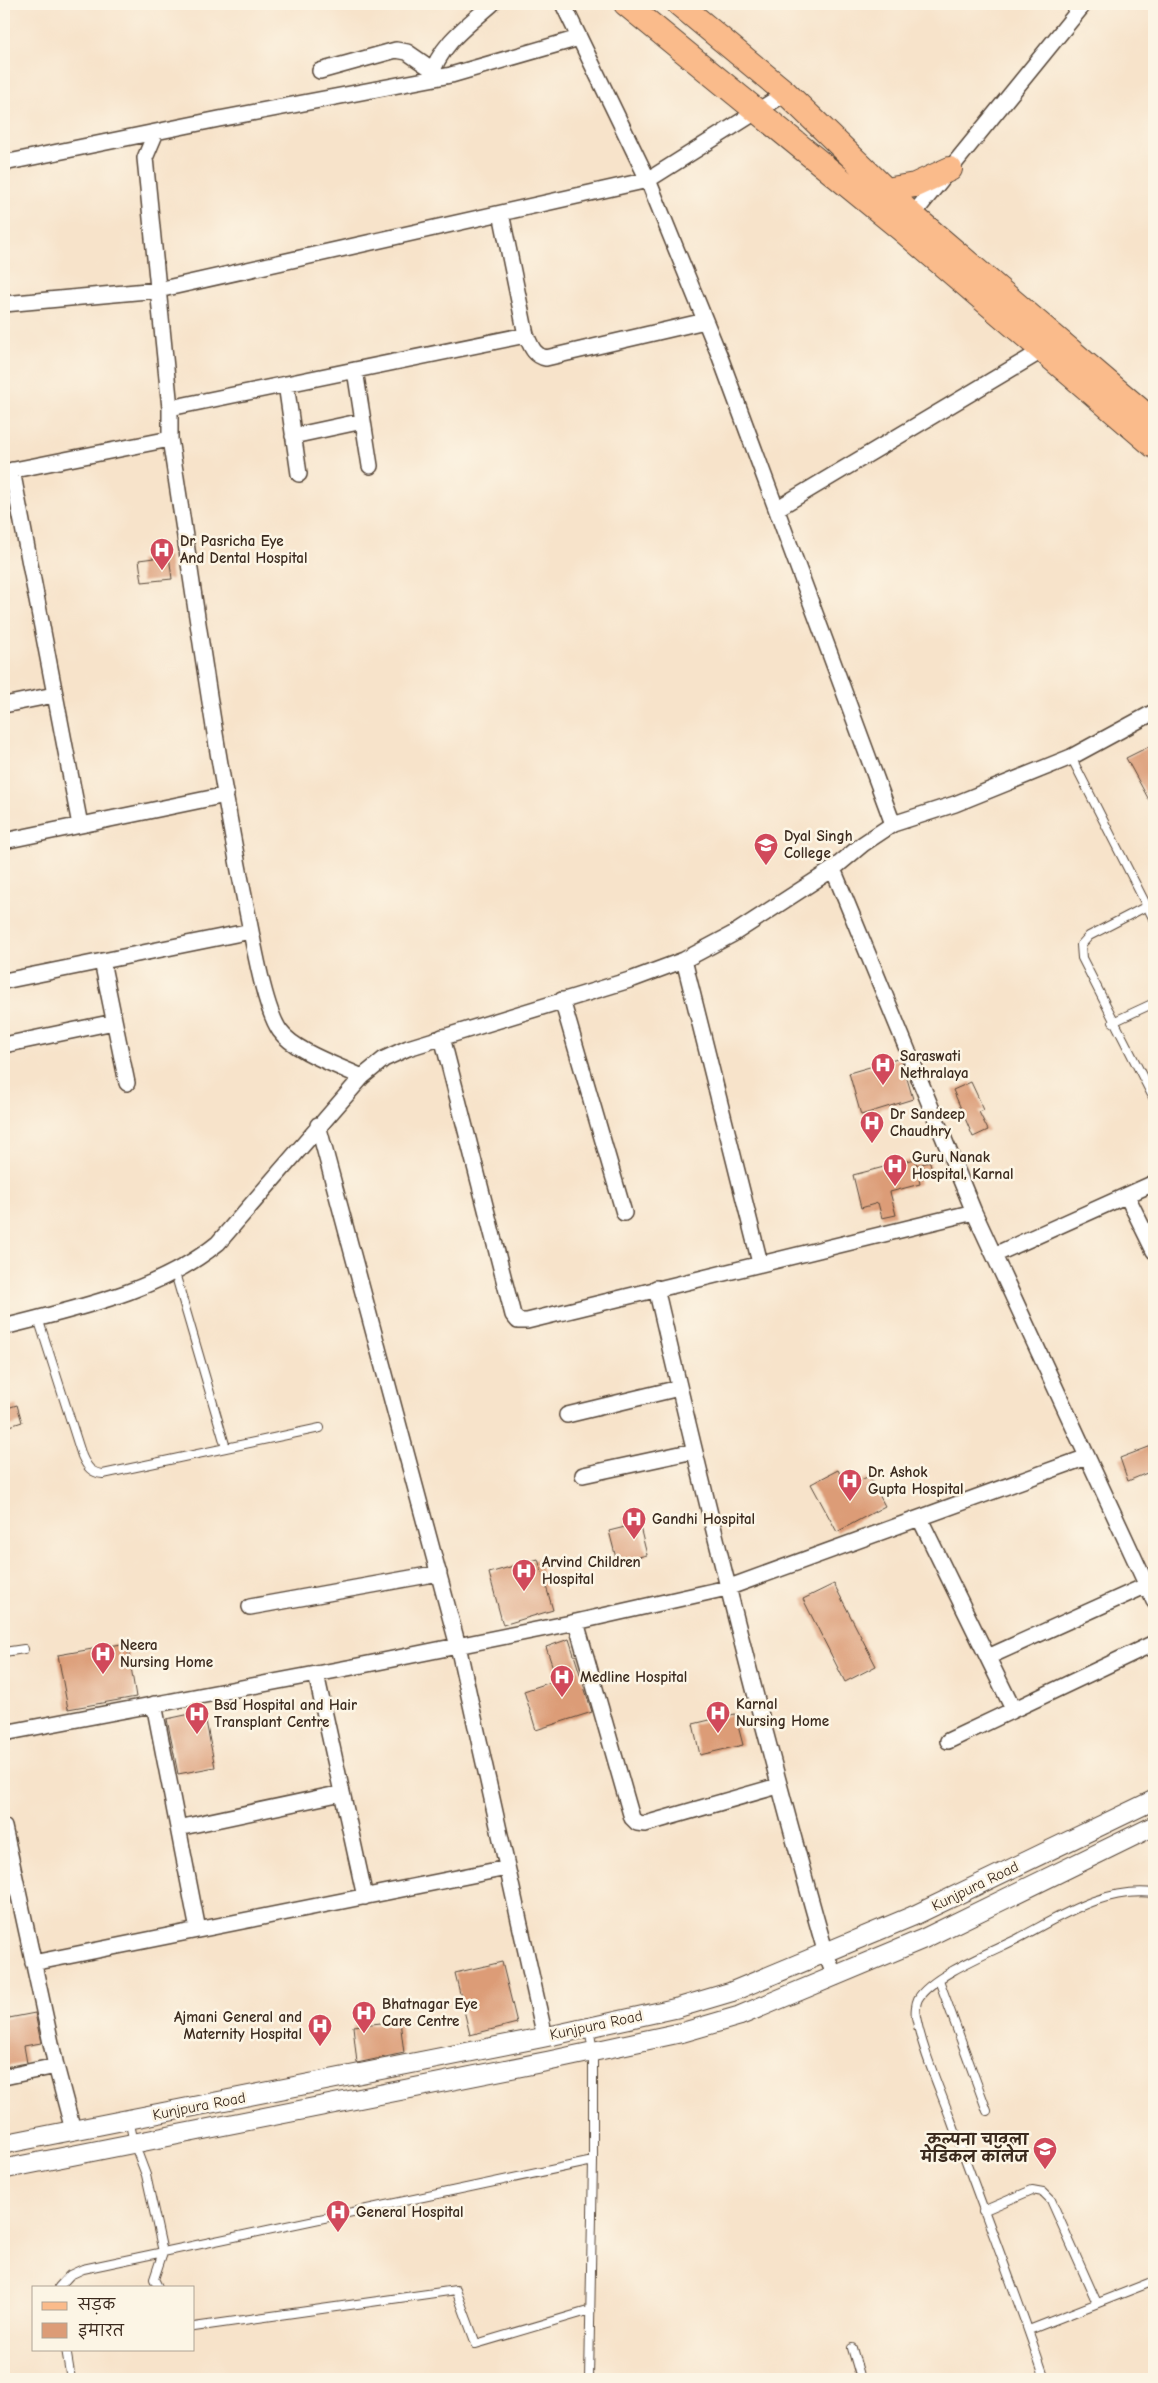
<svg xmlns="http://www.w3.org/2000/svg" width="1158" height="2383" font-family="'Comic Neue','Playpen Sans Deva',sans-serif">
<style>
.building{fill:#dc9c77}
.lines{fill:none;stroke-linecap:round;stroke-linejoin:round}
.service-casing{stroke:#574638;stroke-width:10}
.minor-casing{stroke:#574638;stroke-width:18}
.tertiary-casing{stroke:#574638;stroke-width:21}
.primary-casing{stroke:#574638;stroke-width:26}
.service{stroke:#fff;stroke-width:8}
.minor{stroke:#fff;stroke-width:15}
.tertiary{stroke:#fff;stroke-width:19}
.primary{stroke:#fabb8b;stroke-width:24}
.labels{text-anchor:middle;stroke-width:5;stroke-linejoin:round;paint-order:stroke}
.poi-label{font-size:15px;font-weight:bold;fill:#3b2a1e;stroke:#fcf5e5;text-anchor:start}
.street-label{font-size:15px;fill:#3b2a1e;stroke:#fcf5e5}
</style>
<rect width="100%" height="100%" fill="#fcf5e5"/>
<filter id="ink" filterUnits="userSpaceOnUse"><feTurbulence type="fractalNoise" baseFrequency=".02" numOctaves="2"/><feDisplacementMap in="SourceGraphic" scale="10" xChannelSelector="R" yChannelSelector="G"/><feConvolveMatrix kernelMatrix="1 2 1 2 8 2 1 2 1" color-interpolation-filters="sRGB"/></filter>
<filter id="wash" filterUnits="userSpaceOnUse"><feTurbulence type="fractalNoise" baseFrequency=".0096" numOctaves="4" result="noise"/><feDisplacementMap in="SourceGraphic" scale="20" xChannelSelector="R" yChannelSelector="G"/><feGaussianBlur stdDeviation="1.12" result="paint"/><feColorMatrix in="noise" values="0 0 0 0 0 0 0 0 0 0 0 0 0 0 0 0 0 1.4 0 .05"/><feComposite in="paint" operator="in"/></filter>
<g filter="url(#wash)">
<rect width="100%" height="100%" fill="#f7e3ca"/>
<g id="blocks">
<path class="building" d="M 169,556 L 172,579 L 142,582 L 139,560 Z
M 1154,744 L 1154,809 L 1126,758 Z
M 901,1058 L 913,1099 L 861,1115 L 849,1073 Z
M 971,1082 L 984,1110 L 979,1112 L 988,1130 L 973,1137 L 953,1090 Z
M 915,1159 L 917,1165 L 930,1162 L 933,1175 L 919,1179 L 920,1184 L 890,1192 L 896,1215 L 882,1218 L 878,1203 L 861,1208 L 853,1175 Z
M 17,1405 L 22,1422 L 4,1428 L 4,1409 Z
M 1154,1445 L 1154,1470 L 1128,1481 L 1120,1458 Z
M 838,1470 L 847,1487 L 869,1476 L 885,1506 L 837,1532 L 811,1484 Z
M 637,1515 L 647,1555 L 617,1562 L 609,1531 L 625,1527 L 623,1518 Z
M 538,1559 L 553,1610 L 503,1625 L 489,1573 Z
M 834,1584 L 876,1666 L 845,1682 L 803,1599 Z
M 569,1639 L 592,1712 L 536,1730 L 524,1691 L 557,1680 L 546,1647 Z
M 127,1643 L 136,1697 L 68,1709 L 58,1655 Z
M 204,1711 L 215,1767 L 178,1774 L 167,1719 Z
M 735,1714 L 743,1745 L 700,1755 L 693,1724 Z
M 502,1962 L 517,2023 L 470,2035 L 455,1973 Z
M 35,2013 L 41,2043 L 24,2046 L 27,2063 L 4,2067 L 4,2019 Z
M 400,2021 L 404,2053 L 357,2063 L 353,2026 Z"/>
</g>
</g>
<g filter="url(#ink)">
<use href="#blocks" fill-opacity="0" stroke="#574638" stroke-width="1"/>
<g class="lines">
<defs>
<path id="service" d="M 1071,757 L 1154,920
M 1147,906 L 1089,936 L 1081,945 L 1082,958 L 1154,1099
M 1113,1022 L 1154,1003
M 175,1273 L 226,1448
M 38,1318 L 82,1456 C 87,1467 91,1473 103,1474 L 320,1428
M 4,1652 L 24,1649
M 939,1980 L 987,2111
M 589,2027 L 593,2052 L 593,2161 L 589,2379
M 129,2119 L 134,2143 L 146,2175 L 163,2252 L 154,2279 L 158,2287
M 983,2211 L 1032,2190 L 1043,2192 L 1051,2200 L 1097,2303
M 59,2287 L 70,2275 L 83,2269 L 593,2161
M 194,2327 L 456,2290 L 476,2344 L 591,2310
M 1029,2330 L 1154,2281
M 852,2348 L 861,2379
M 66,2349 L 71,2379
M 1045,2379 C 1016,2292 982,2207 951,2120 C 939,2087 923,2052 916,2017 C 915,2012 916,2003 918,1999 C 931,1976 993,1951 1017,1939 C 1061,1916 1104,1887 1154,1893"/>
<path id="minor" d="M 563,4 L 648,180 L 720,357 L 893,824
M 320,71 L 396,50 L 407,52 L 433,70
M 430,78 C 441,43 466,27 492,4
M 156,132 L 145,158 L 170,408 L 170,439 C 195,596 215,755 247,911 C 253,940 264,1008 280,1031 C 294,1051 339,1066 362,1077
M 4,163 L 219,119 L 451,75 L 579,38
M 501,213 L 526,335 C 531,346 534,356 546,358 L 705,321
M 907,222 L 1084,4
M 4,304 L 158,290 L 648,180 L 786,93
M 355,370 L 370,466
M 286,384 L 299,474
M 170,408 L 526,335
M 293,436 L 363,421
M 12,470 L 80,825
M 4,472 L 170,439
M 778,508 L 1043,350 L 1047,345
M 4,705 L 54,695
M 4,841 L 226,795
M 833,869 L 974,1212 L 1154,1601
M 684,960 L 760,1263
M 102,961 L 127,1083
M 4,981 L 251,931
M 562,1000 L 624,1213
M 442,1037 L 513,1315 L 518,1321 L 527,1321 L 974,1212
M 4,1045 L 114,1022
M 318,1125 L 458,1646 L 545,2037
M 1127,1196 L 1154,1251
M 994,1255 L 1154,1183
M 656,1288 C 708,1512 763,1734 826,1954 L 835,1977
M 4,1327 C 77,1308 158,1292 218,1243 L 362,1077 L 384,1059 L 408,1048 L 633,979 L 684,960 L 733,934 L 833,869 L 863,844 L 893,824 L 955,804 L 1071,757 L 1154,712
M 567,1415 L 679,1388
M 583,1475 L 694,1451
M 920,1519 L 1013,1709
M 250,1607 L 439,1573
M 576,1622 L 632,1818 L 637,1823 L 645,1824 L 778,1786
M 988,1657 L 1154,1582
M 316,1674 L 365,1897
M 154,1704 L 198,1930
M 4,1733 L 353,1667 L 576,1622 L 727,1588 L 1087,1457
M 948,1741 L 1154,1643
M 4,1827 L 56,2066 L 73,2130
M 178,1828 L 342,1793
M 33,1963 L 507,1868
M 4,2077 L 56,2066"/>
<path id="tertiary" d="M 4,2144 L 545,2037 L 677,2008 L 731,1992 L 913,1916 L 1154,1800
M 4,2169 L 549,2061 L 684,2032 L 739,2016 L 923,1939 L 1154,1826"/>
<path id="primary" d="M 626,4 L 901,229 L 1154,446
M 679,4 L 786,93 L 912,215 L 1154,422
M 886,190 L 915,185 L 950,169"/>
</defs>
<use href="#service" class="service-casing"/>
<use href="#minor" class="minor-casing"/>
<use href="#tertiary" class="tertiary-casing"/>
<use href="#primary" class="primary-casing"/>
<use href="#service" class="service"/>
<use href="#minor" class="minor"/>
<use href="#tertiary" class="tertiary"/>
<use href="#primary" class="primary"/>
</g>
</g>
<defs>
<symbol id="hospital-pin" viewBox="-11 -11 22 30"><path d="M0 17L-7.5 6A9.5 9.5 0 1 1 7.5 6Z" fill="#d1495b" stroke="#fcf5e5"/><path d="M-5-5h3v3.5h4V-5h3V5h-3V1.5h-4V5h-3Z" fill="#fff"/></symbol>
<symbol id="university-pin" viewBox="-11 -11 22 30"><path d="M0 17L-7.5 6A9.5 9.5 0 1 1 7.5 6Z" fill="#d1495b" stroke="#fcf5e5"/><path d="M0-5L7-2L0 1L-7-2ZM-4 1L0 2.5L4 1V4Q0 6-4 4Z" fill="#fff"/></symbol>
</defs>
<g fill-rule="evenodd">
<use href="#hospital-pin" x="148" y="536" width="28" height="38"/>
<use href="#university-pin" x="752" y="831" width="28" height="38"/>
<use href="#hospital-pin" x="869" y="1051" width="28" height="38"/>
<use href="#hospital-pin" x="858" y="1109" width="28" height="38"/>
<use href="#hospital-pin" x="881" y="1152" width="28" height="38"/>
<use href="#hospital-pin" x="836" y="1467" width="28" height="38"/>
<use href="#hospital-pin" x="620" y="1505" width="28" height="38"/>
<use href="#hospital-pin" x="510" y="1557" width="28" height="38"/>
<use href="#hospital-pin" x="89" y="1640" width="28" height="38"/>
<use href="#hospital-pin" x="548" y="1663" width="28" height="38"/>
<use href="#hospital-pin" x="704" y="1699" width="28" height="38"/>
<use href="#hospital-pin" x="183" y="1700" width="28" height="38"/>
<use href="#hospital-pin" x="350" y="1999" width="28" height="38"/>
<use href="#hospital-pin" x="306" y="2012" width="28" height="38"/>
<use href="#university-pin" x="1031" y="2135" width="28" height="38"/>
<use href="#hospital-pin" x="324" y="2198" width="28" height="38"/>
</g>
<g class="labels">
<g class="poi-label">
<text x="180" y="546">Dr Pasricha Eye<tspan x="180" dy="17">And Dental Hospital</tspan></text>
<text x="784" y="841">Dyal Singh<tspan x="784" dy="17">College</tspan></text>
<text x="900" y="1061">Saraswati<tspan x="900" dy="17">Nethralaya</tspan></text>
<text x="890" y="1119">Dr Sandeep<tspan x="890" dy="17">Chaudhry</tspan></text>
<text x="912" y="1162">Guru Nanak<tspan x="912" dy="17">Hospital, Karnal</tspan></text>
<text x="868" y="1477">Dr. Ashok<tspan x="868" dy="17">Gupta Hospital</tspan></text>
<text x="652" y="1524">Gandhi Hospital</text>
<text x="542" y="1567">Arvind Children<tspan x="542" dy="17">Hospital</tspan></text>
<text x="120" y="1650">Neera<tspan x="120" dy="17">Nursing Home</tspan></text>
<text x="580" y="1682">Medline Hospital</text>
<text x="736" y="1709">Karnal<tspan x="736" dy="17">Nursing Home</tspan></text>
<text x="214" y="1710">Bsd Hospital and Hair<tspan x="214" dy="17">Transplant Centre</tspan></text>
<text x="382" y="2009">Bhatnagar Eye<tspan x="382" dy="17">Care Centre</tspan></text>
<text x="302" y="2022" text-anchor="end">Ajmani General and<tspan x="302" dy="17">Maternity Hospital</tspan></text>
<text x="1028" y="2145" text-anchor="end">कल्पना चावला<tspan x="1028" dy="17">मेडिकल कॉलेज</tspan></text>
<text x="356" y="2217">General Hospital</text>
</g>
<g class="street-label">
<text transform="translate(975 1886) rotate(-26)" y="5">Kunjpura Road</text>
<text transform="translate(596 2025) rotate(-12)" y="5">Kunjpura Road</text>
<text transform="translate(199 2106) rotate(-11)" y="5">Kunjpura Road</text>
</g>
</g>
<rect width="1158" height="2383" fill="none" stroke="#fcf5e5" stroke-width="20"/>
<rect x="32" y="2286" width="162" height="65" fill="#fcf5e5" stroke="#afa495"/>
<rect x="42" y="2302" width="25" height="8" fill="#fabb8b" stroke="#afa495"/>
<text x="78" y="2310" font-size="15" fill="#3b2a1e">सड़क</text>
<rect x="42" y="2323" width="25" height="15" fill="#dc9c77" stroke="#afa495"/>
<text x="78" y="2336" font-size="15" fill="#3b2a1e">इमारत</text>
</svg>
